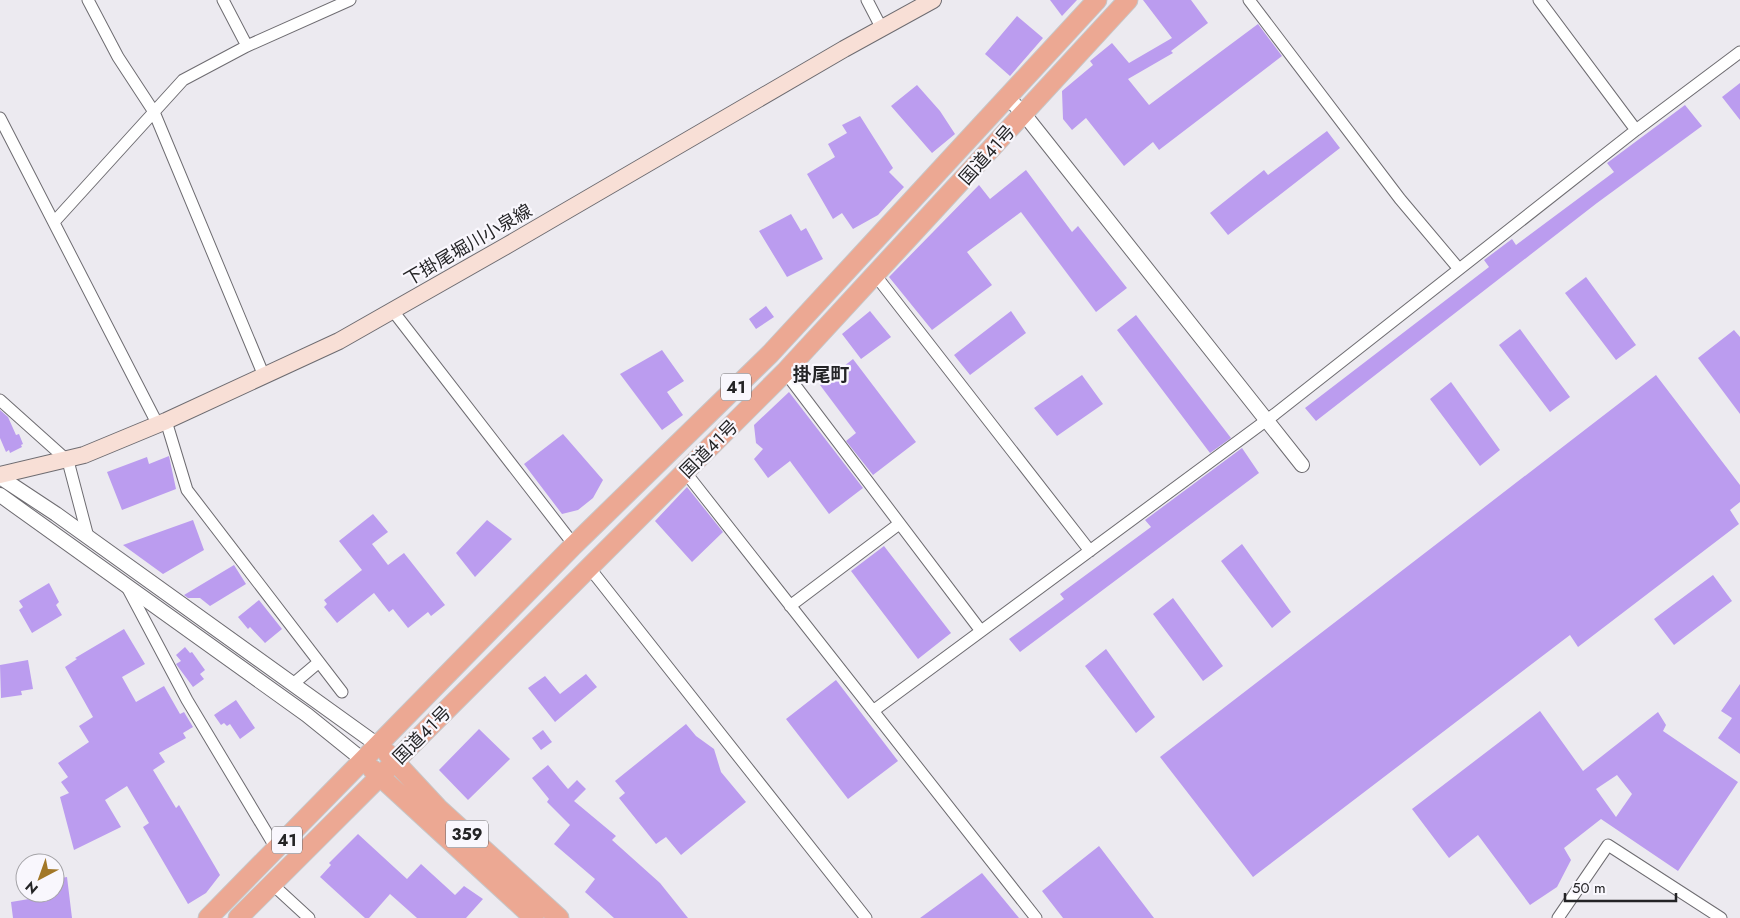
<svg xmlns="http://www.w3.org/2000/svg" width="1740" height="918" font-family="Jost,'Noto Sans JP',sans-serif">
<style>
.building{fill:#bb9cef;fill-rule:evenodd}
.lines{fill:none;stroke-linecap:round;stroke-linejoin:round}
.minor-casing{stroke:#6e6c71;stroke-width:13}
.tertiary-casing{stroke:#6e6c71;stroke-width:16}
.secondary-casing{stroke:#6e6c71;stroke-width:18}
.trunk-casing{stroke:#c6c6c7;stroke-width:21}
.minor{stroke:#fff;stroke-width:11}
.tertiary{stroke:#fff;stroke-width:14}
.secondary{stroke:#f8dfd6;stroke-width:16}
.trunk{stroke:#eca893;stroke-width:19}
.labels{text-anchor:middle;stroke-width:4.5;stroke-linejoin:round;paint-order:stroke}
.shield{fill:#f9f7fd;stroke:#646366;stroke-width:1}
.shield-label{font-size:16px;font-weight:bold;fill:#242426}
.street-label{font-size:18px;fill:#242426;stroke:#f9f7fd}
.neighbourhood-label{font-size:19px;font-weight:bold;fill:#242426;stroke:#f9f7fd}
</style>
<rect width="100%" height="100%" fill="#eceaf0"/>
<path class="building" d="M 1050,0 L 1077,0 L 1062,16 Z
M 1143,0 L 1191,0 L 1208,23 L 1171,51 L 1173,53 L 1128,79 L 1149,105 L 1258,24 L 1282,56 L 1159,150 L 1153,142 L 1124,166 L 1086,118 L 1072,130 L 1063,119 L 1062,91 L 1093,65 L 1090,61 L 1112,43 L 1129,63 L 1172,38 Z
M 1017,16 L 1043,38 L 1010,76 L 985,54 Z
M 1740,83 L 1740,120 L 1722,97 Z
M 917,85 L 940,111 L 955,134 L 932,153 L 891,106 Z
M 1685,105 L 1702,126 L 1597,203 L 1316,421 L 1305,408 L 1489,267 L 1484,260 L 1512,239 L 1516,245 L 1614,172 L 1607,163 Z
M 860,116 L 893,168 L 889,172 L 904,187 L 878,215 L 853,229 L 842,213 L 833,219 L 807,174 L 835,157 L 828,144 L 847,133 L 842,125 Z
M 1327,131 L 1340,148 L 1228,235 L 1210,213 L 1264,170 L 1268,175 Z
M 1026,170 L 1072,232 L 1078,226 L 1127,288 L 1096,312 L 1021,212 L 967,252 L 992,285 L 932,330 L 889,277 L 979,185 L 990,199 Z
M 791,214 L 801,231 L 806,228 L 823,259 L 787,277 L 759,231 Z
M 1586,277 L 1636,345 L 1616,360 L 1565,293 Z
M 766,306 L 774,317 L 756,329 L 749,319 Z
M 870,311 L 891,337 L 861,359 L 842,334 Z
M 1011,311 L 1026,333 L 970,375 L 954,355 Z
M 1136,315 L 1231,438 L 1210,453 L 1117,330 Z
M 1520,329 L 1570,397 L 1550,412 L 1499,345 Z
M 1734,330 L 1740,337 L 1740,414 L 1698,358 Z
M 662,350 L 684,381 L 667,392 L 683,415 L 662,430 L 620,374 Z
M 853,359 L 916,442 L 873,475 L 846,441 L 856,433 L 820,385 Z
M 1082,375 L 1103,404 L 1057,436 L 1034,408 Z
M 1656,375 L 1740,485 L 1740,502 L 1730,510 L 1739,524 L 1578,647 L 1570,635 L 1253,877 L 1160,757 Z
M 1451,382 L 1500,450 L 1480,466 L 1430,399 Z
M 789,392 L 863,488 L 829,514 L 790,461 L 768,478 L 754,459 L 763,449 L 756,443 L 754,425 Z
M 0,410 L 8,417 L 16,435 L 19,434 L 23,444 L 21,445 L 22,447 L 10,453 L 9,450 L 6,452 L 0,438 Z
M 563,434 L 603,480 L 593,498 L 578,510 L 562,514 L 524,464 Z
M 1242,448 L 1259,473 L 1020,652 L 1009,639 L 1064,599 L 1060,594 L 1151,527 L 1145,520 Z
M 169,456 L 176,489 L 122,510 L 107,472 L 147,457 L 149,464 Z
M 687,487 L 723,532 L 692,562 L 655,521 Z
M 373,514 L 388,532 L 372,544 L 388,565 L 404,553 L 445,605 L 431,616 L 428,612 L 408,628 L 393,609 L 389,612 L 374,593 L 337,623 L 324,607 L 327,604 L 324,600 L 362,570 L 339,541 Z
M 193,520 L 204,550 L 163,574 L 123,545 Z
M 487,520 L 512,539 L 475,577 L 456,553 Z
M 1242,544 L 1291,612 L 1272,628 L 1221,561 Z
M 884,546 L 951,633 L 918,659 L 851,571 Z
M 234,565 L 246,584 L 210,606 L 200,598 L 188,598 L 184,595 Z
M 1713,575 L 1732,601 L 1674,645 L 1654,619 Z
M 49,583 L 59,602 L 56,605 L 62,615 L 32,633 L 19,610 L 23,607 L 19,601 Z
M 1173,598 L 1223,666 L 1203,681 L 1153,614 Z
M 259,600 L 282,629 L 265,643 L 250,627 L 248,629 L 238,617 Z
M 124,629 L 145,664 L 122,677 L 136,702 L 164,686 L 180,714 L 184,712 L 193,727 L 183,733 L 186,738 L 159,753 L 165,762 L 153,770 L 176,808 L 179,805 L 220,875 L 206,893 L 188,904 L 143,827 L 149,823 L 127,786 L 105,800 L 121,827 L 74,850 L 60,797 L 69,793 L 61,782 L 68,777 L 58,763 L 89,742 L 79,726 L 93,717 L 65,667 L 77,659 L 75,658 Z
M 185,647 L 190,653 L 192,652 L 205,670 L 200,674 L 204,679 L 193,687 L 176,664 L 181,661 L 176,655 Z
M 1106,649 L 1155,717 L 1136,733 L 1085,666 Z
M 28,660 L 33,689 L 21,691 L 22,695 L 1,698 L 0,665 Z
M 586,674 L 597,687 L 555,722 L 528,688 L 545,676 L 560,694 Z
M 836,680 L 898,761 L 848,799 L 786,719 Z
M 1740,684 L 1740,754 L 1718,738 L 1732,718 L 1721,711 Z
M 236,700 L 255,728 L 240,739 L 230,724 L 227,726 L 224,723 L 221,725 L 214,715 Z
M 1540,711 L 1583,771 L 1658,712 L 1666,725 L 1663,731 L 1738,782 L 1678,871 L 1601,819 L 1564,848 L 1571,860 L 1557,887 L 1530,905 L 1478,835 L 1449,858 L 1412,809 ZM 1617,775 L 1632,794 L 1616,817 L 1596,789 Z
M 686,724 L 696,736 L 714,749 L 721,772 L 746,802 L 681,855 L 666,837 L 656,844 L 619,798 L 625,793 L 615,781 Z
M 479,729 L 510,759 L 468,800 L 439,770 Z
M 543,730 L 552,742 L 541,750 L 532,738 Z
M 548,765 L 568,789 L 577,780 L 586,789 L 574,801 L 616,836 L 612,840 L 660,883 L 688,918 L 614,918 L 585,892 L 595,879 L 554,844 L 570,825 L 547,802 L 549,799 L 532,778 Z
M 358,834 L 407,879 L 421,864 L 455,895 L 464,886 L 483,899 L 466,918 L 417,918 L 390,894 L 369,918 L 365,918 L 320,877 L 331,865 L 329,863 Z
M 1099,846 L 1154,918 L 1063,918 L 1042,891 Z
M 982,873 L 1019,918 L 920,918 Z
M 67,877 L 72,918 L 13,918 L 11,902 L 41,897 L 41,893 L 55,893 L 55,879 Z"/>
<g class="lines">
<defs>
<path id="minor" d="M 88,0 L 118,57 L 154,112 L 264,376
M 223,0 L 247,46
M 867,0 L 881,27
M 1249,0 L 1400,199 L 1459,269
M 1539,0 L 1636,130
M 0,118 L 158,425
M 54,222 L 183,80 L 247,46 L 350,0
M 876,276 L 1090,551
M 393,311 L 574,545
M 785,372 L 981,631
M 0,400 L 68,461 L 88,537
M 166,421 L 187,490 L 342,692
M 686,473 L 1036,918
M 588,566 L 866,918
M 127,587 L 187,700 L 277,850
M 790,606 L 899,524
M 293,684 L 319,662
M 873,711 L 1275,414 L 1636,130 L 1740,52
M 272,884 L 309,918
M 1558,918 L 1608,845 L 1721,918"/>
<path id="tertiary" d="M 1007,97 L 1024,114 L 1302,465
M 0,477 L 56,514 L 379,746
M 0,495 L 307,715 L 364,761"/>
<path id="secondary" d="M 0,475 L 84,455 L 166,421 L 339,341 L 506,246 L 844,49 L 933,0"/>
<path id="trunk" d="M 387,753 L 438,808 L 559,918
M 372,769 L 534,918
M 208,918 L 574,545 L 770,354 L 1097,0
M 238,918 L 785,372 L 1128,0"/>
</defs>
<use href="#minor" class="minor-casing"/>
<use href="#tertiary" class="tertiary-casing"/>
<use href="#secondary" class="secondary-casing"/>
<use href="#trunk" class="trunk-casing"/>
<use href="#minor" class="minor"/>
<use href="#tertiary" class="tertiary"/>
<use href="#secondary" class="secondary"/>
<use href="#trunk" class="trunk"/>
</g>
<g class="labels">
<g class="shield">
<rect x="721" y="373.5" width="30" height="27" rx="4"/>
<rect x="446" y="820.5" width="42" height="27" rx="4"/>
<rect x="272" y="826.5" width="30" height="27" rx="4"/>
</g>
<g class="shield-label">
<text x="736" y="393">41</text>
<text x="467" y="840">359</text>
<text x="287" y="846">41</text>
</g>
<g class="street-label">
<text transform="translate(987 155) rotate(-48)" y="6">国道41号</text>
<text transform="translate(468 245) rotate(-30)" y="6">下掛尾堀川小泉線</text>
<text transform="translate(709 449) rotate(-45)" y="6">国道41号</text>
<text transform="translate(422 735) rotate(-45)" y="6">国道41号</text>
</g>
<g class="neighbourhood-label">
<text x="821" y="381">掛尾町</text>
</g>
</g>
<g transform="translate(40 878) rotate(221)"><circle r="24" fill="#f9f7fd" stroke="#a4a3a7"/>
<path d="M0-4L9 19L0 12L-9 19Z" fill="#a27727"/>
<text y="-8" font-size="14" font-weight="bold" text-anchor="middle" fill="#242426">N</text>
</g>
<path d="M1565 893v8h111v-8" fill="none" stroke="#242426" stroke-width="2.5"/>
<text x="1572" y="893" font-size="15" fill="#242426" stroke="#f9f7fd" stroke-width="4" paint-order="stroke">50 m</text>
</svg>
